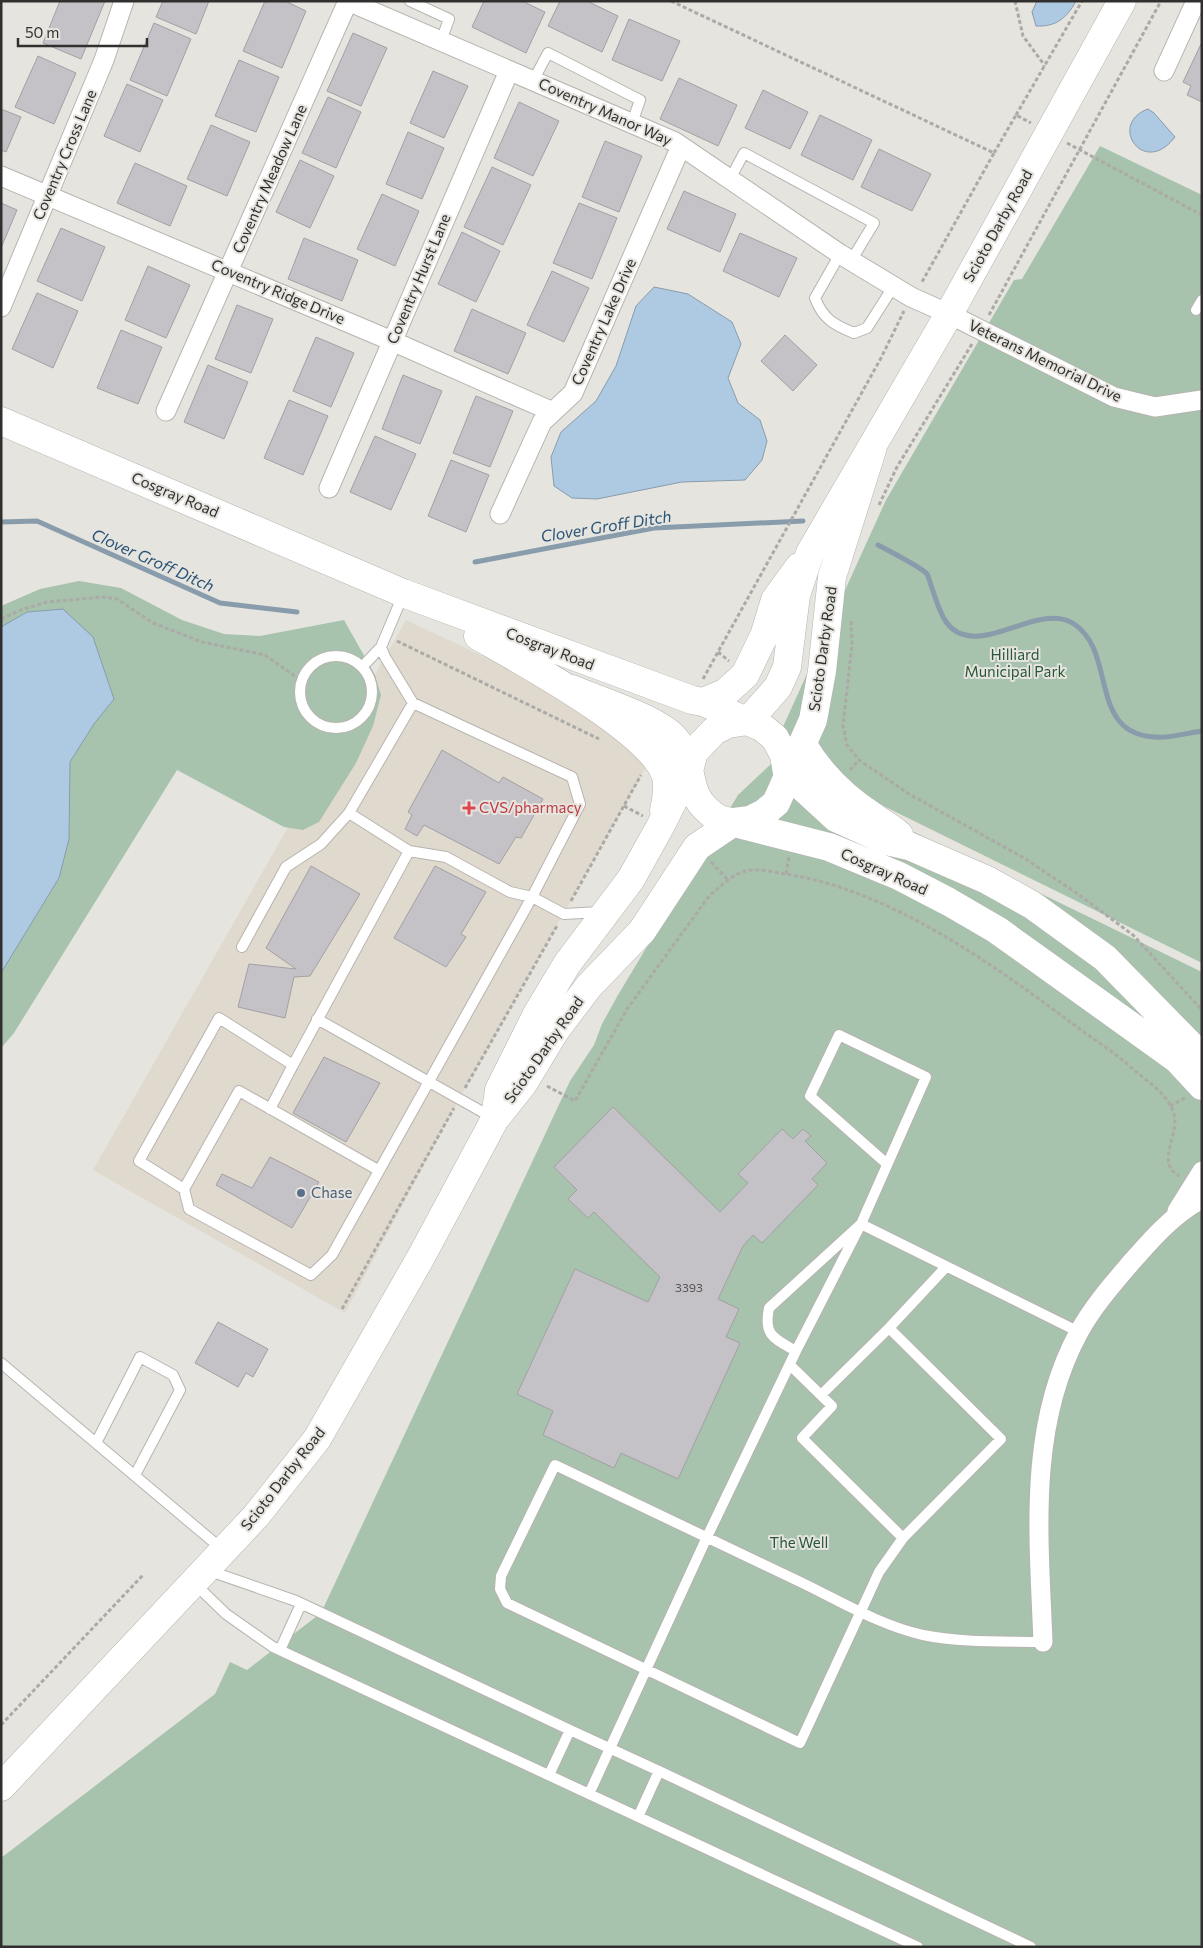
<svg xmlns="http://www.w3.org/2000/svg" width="1203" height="1948" font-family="Commissioner,sans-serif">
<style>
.built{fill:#e0d9ce}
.green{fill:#a7c2ad}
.water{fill:#aecae2;stroke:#889cac}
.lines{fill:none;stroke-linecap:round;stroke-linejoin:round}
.stream{stroke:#889cac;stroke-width:5}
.building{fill:#c5c2c7;stroke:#a3a0a4}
.lane-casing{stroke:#b7b4b0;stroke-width:12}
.street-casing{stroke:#b7b4b0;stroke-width:21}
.secondary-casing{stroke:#b7b4b0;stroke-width:29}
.path{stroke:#abaaa6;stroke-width:3;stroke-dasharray:4 2.5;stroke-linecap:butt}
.lane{stroke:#fff;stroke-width:10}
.street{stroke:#fff;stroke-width:19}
.secondary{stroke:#fff;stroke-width:28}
.health-dot{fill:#e0444e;stroke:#e6e4df;stroke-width:2}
.service-dot{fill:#5c6f8a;stroke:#e6e4df;stroke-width:2}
.labels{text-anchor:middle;stroke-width:4;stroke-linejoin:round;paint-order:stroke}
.number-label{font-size:12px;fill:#565454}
.street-label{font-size:15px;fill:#31302e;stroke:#e6e4df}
.park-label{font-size:15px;fill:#275736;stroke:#e6e4df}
.health-label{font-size:15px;fill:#be3a42;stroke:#e6e4df;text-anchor:start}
.service-label{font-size:15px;fill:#4e5e75;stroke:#e6e4df;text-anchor:start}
.water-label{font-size:16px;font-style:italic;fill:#285376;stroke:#e6e4df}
</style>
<rect width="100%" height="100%" fill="#e6e4df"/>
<path class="built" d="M 406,620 L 636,728 L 645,769 L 459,1099 L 345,1313 L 93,1170 Z"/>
<path class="green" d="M 1100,146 L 1202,195 L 1202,963 L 772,751 L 886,500 L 1014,280 L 1022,279 Z
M 79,581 L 121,588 L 182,620 L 224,634 L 260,636 L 344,620 L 375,675 L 381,695 L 373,726 L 356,763 L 319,822 L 303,830 L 284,827 L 177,770 L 14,1033 L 1,1048 L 1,606 L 40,589 Z
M 772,763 L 1202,972 L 1202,1947 L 1,1947 L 1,1858 L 215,1694 L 230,1662 L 247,1670 L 321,1613 L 570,1081 L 594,1045 L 602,1024 L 618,995 L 738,795 Z"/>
<path class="water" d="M 1037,1 L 1076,1 C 1067,18 1056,27 1036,26 L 1032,12 Z
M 1148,109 L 1154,113 L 1175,137 C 1144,178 1107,124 1148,109 Z
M 654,287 L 688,294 L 732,322 L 741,344 L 728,378 L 738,403 L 760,420 L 767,441 L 762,460 L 745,480 L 682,482 L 597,499 L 572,498 L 554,486 L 551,457 L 561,432 L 596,401 L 616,366 L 636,306 Z
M 63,609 L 93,637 L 114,699 L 94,724 L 70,762 L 69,839 L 59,878 L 1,973 L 1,627 L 27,612 Z"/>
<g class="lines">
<path class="stream" d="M 1,522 L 37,521 L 220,603 L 297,612
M 878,545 C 887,550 921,567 927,574 C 929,577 930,584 932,588 C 939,609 945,635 972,636 C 1002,639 1046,605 1074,624 C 1119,653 1085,741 1164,737 C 1177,736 1189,733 1202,731
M 475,562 L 654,528 L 803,521"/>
</g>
<path class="building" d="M 60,1 L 105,1 L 81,59 L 43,43 Z
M 163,1 L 209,1 L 196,34 L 156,17 Z
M 265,1 L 285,1 L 306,11 L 282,68 L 243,51 Z
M 484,1 L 522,1 L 545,12 L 526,53 L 472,27 Z
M 560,1 L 587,1 L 618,16 L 602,52 L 548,26 Z
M 629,19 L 680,41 L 662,81 L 612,60 Z
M 154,23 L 191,39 L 167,96 L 130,80 Z
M 353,33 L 387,48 L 361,106 L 327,91 Z
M 1202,42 L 1202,102 L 1187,95 L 1191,86 L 1183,82 Z
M 38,56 L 76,73 L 54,124 L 15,107 Z
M 239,60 L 279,77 L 256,132 L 215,116 Z
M 433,71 L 468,86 L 444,138 L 410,123 Z
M 679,78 L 737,105 L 718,146 L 660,119 Z
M 127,84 L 163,100 L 140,152 L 104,136 Z
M 763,90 L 808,112 L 790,149 L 745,128 Z
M 328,97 L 361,112 L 336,168 L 302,153 Z
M 519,102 L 559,121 L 533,176 L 494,158 Z
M 1,109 L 21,117 L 6,152 L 1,150 Z
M 820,115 L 872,140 L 853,180 L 801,155 Z
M 211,125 L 250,142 L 227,196 L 187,179 Z
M 408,132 L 444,148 L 422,199 L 386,184 Z
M 605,141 L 642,156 L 619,212 L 582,197 Z
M 879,149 L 931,174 L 912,211 L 861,187 Z
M 300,160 L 334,176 L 310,228 L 276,212 Z
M 135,163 L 187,186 L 170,226 L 117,203 Z
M 492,167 L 531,185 L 503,245 L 464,227 Z
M 684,191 L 736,214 L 720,252 L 667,229 Z
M 382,194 L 419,211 L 395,266 L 357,249 Z
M 1,203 L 17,210 L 1,248 Z
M 579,203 L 617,218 L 592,279 L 553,263 Z
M 61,228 L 105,247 L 82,301 L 37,281 Z
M 462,232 L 500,251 L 476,302 L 438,284 Z
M 740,233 L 797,258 L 779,297 L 723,271 Z
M 304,238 L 358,260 L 342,301 L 288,279 Z
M 148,266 L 190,285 L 166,338 L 125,320 Z
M 552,271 L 589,288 L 564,342 L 527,325 Z
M 37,293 L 78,311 L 53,368 L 12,349 Z
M 237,305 L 273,319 L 251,373 L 215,359 Z
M 472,309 L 526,333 L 508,374 L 454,351 Z
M 121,330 L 162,347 L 138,404 L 97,388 Z
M 785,335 L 817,365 L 793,391 L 761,361 Z
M 316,337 L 354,353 L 331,407 L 293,391 Z
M 208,365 L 248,382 L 224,439 L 184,422 Z
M 403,375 L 442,391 L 420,444 L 382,429 Z
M 476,396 L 513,411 L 490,467 L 453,453 Z
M 289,400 L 328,416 L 303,475 L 264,458 Z
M 375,436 L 416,454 L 391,510 L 350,492 Z
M 451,460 L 489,475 L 466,532 L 428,516 Z
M 442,750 L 499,783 L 503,777 L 543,799 L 521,838 L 516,837 L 499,864 L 424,825 L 417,836 L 405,829 L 412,815 L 408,812 Z
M 311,866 L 360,894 L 310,976 L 294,977 L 285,1018 L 238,1007 L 249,964 L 296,969 L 266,948 Z
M 435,866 L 486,892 L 461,934 L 466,937 L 446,967 L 394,938 Z
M 324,1057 L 380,1083 L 346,1142 L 293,1113 Z
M 613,1107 L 720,1212 L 748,1183 L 738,1174 L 782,1129 L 793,1139 L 803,1129 L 811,1136 L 805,1141 L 827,1163 L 812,1179 L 818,1185 L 762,1243 L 753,1235 L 743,1246 L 718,1299 L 739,1309 L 726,1337 L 740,1343 L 678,1479 L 621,1453 L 614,1468 L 543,1435 L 553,1411 L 517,1394 L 575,1269 L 648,1302 L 660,1277 L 594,1212 L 588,1218 L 568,1199 L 577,1190 L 554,1167 Z
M 270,1157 L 319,1182 L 292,1228 L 216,1185 L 222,1174 L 252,1188 Z
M 218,1322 L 268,1349 L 253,1377 L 246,1373 L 238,1387 L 195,1363 Z"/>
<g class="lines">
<defs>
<path id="lane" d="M 410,1 L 449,19 L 441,41
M 533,81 L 548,53 L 640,100 L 632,123
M 730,179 L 744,153 L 874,223 L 851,261
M 840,254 L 815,298 C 823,319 834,325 854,333 L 867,328 L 893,287
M 1196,310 L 1202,300
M 381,647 L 385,657 L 413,703 L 572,777 L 580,804 L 532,897 L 332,1255 L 311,1275 L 189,1209 L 184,1189 L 139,1161 L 219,1018 L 293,1065 L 409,851
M300 692a36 36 0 1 1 72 0a36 36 0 1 1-72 0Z
M 362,667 L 381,647 L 403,595
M 349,813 L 409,851 L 446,857 L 510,892 L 532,897 L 564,914 L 600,912
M 242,947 L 286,867 L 321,844 L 349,813 L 413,703
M 317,1019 L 495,1119
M 270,1109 L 293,1065
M 184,1189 L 239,1091 L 378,1170
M 889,1328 L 1001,1439 L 903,1538 L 879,1572 L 800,1743 L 507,1603 L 500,1589 L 501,1576 L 555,1465 C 635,1503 715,1541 794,1579 C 835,1598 878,1625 923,1635 C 962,1643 1003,1641 1043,1642
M 796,1351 C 775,1339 763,1336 769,1308 L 861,1224 L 1079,1332
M 1,1363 L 223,1550
M 790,1365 L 832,1406 L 802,1438 L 903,1538
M 821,1395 L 889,1328 L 945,1268
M 96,1443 L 140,1357 L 173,1375 L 180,1390 L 135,1475
M 207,1570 L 296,1601 L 570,1730 L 549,1775
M 195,1584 L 226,1614 L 273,1647 L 918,1947
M 280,1650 L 301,1604
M 570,1730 L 659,1771
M 589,1794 L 707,1537 L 796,1351 L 861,1224 L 926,1077 L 839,1035 L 810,1096 L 887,1164
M 638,1817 L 659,1771 L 1031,1947"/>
<path id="street" d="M 348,1 L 675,142 L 840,254 L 911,297 L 949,314 L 1114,397 L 1155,407 L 1202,400
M 1164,71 L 1196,1
M 1,176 L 392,341 L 553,412
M 1,307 L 104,60 L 124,1
M 166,411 L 348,1
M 329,488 L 509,71
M 500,514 L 542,422 L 573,393 L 681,146
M 1177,1211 L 1202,1171
M 1043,1642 C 1039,1538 1027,1427 1079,1332 C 1092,1308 1111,1286 1129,1265 C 1150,1241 1173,1214 1202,1199"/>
<path id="secondary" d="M 1,421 L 403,593 L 692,700 L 703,702 L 763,728 L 775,738 L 784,755 L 787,773 L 836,818 L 887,841 L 909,846 L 987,880 L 1032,905 L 1105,958 L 1202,1057
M 478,636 C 520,660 654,732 666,777 C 669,788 666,800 664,811
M 572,689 C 597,700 659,719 675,739 C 700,769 679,794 719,819 L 829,847 L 899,876 L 949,902 L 997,930 L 1177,1059 L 1202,1086
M 703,702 L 725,693 L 745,675 L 764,636 L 775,600 L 799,567
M 803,745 C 820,774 846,799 874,817 C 883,824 891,827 899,835
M 496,1111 L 499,1090 L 537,1014 L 567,964 L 631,879 L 661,825 L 690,767 L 694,752 L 714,731 L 728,724 L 748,721 L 778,687 L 787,667 L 796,595 L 810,553 L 949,314 L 1122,1
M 1,1787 L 256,1516 L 317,1439 L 421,1257 L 495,1119 L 523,1084 L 555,1031 L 589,986 L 642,931 L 697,847 L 734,822 L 750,820 L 764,813 L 776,803 L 813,720 L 822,671 L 832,577 L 872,450"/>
</defs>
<use href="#lane" class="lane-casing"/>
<use href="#street" class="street-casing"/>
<use href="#secondary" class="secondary-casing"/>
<path class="path" d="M 671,1 L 994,153 L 922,282
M 1015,1 L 1023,36 L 1045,66
M 1016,115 L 1082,1
M 1067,143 L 1202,215
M 994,153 L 1016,115 L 1031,123
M 989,315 L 1161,1
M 879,505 L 897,467 L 972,344
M 1,619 L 21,610 L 47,602 L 103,597 L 117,599 L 153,623 L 202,642 L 265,655 L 302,681
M 851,621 L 852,644 L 843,726 L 847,745 L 859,760 L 909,794 L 1024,858 L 1078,894 L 1133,935 L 1202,1010
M 397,641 L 599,739
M 718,652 L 729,661
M 703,679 L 881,358 L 904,311
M 850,770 L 859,760
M 624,806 L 643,816
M 711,862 L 728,880
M 786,874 L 789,857
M 571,901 L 641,775
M 547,1086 L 575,1101 L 627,1009 L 710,895 C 722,885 734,872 751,870 C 761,869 775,872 785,874 C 889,889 994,965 1077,1027 C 1096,1041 1117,1054 1134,1070 C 1147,1081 1167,1094 1173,1111 C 1182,1133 1154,1162 1179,1176
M 465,1088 L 558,924
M 1170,1106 L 1185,1098
M 342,1309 L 454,1108
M 1,1725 L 143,1575"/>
<use href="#lane" class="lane"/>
<use href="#street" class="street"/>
<use href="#secondary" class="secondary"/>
</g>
<path class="health-dot" d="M466.5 800.5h5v5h5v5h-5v5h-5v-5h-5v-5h5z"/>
<circle class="service-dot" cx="301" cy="1193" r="5"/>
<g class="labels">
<g class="number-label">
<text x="689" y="1292">3393</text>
</g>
<g class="street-label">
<text transform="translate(605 112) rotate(24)" y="5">Coventry Manor Way</text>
<text transform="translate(65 155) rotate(-67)" y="5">Coventry Cross Lane</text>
<text transform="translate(270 179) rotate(-66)" y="5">Coventry Meadow Lane</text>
<text transform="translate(998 226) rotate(-61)" y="5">Scioto Darby Road</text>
<text transform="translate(419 279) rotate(-67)" y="5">Coventry Hurst Lane</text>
<text transform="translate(278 292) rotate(23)" y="5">Coventry Ridge Drive</text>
<text transform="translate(604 322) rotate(-66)" y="5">Coventry Lake Drive</text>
<text transform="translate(1045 361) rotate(26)" y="5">Veterans Memorial Drive</text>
<text transform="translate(175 495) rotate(23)" y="5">Cosgray Road</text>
<text transform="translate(550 649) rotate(21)" y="5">Cosgray Road</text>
<text transform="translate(823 649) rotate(-82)" y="5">Scioto Darby Road</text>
<text transform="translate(884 872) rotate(24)" y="5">Cosgray Road</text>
<text transform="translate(544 1050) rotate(-55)" y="5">Scioto Darby Road</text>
<text transform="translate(283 1479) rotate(-52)" y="5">Scioto Darby Road</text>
</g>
<g class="park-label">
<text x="1015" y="660">Hilliard<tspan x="1015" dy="17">Municipal Park</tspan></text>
<text x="799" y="1548">The Well</text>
</g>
<g class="health-label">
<text x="479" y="813">CVS/pharmacy</text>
</g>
<g class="service-label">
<text x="311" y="1198">Chase</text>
</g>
<g class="water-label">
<text transform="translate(606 526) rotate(-9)" y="6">Clover Groff Ditch</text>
<text transform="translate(153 560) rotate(24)" y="6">Clover Groff Ditch</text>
</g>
</g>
<rect width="1203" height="1948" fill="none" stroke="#31302e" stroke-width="5"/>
<path d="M18 38v8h129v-8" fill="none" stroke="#31302e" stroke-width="2.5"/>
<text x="25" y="38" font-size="15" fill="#31302e" stroke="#e6e4df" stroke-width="4" paint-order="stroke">50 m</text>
</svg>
